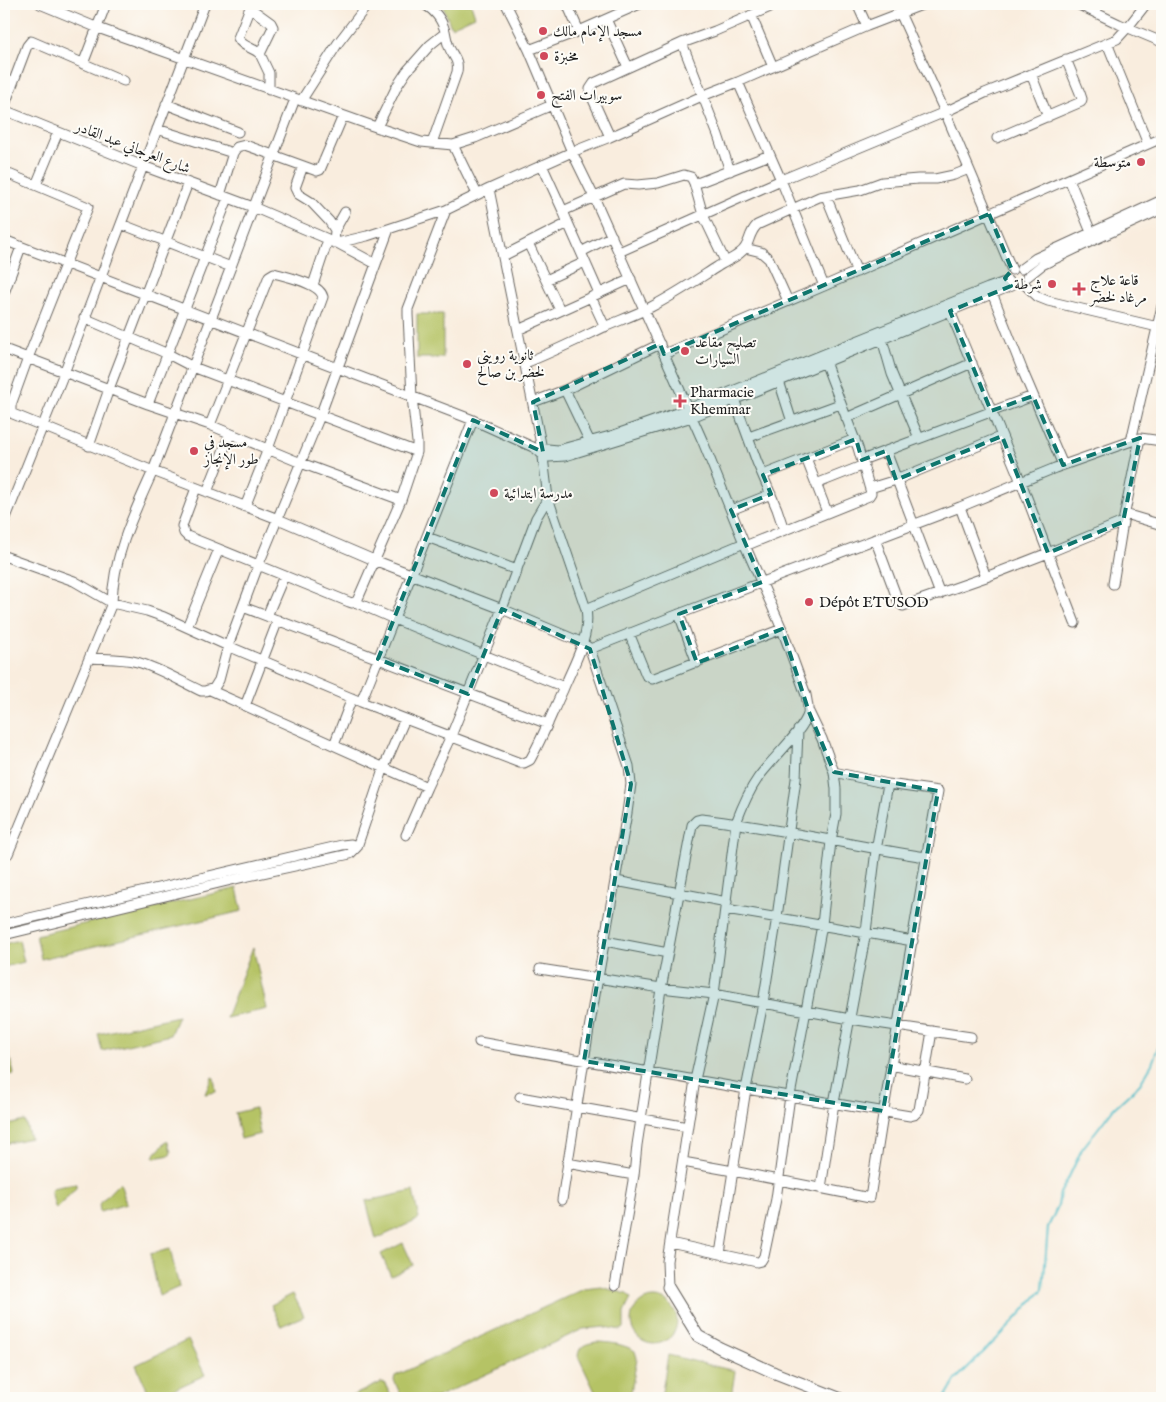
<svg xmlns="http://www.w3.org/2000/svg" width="1166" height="1402" font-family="'IM FELL English',Amiri,serif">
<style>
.green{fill:#b5c365;stroke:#687040}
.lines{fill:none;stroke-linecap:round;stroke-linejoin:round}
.stream{stroke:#51bec9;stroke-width:2}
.minor-casing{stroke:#696560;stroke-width:11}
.major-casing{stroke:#696560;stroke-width:13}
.minor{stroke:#fff;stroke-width:9}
.major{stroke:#fff;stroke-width:11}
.marked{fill:#0f766e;fill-opacity:0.2;stroke:#0f766e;stroke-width:4;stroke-dasharray:10 6;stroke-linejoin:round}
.poi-dot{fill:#d1495b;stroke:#fdfcf7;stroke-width:2}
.labels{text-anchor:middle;stroke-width:4;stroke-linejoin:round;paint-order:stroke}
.poi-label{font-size:15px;fill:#1c1c1c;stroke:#fdfcf7;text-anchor:start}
.street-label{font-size:15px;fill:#1c1c1c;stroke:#fdfcf7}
</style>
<rect width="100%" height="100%" fill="#fdfcf7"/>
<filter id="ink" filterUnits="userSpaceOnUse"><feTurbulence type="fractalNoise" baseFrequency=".02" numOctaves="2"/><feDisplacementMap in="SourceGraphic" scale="10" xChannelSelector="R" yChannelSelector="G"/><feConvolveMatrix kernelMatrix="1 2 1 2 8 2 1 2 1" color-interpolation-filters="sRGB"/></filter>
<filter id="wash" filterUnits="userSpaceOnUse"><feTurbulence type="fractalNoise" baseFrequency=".0096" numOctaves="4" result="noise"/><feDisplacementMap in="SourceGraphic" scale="20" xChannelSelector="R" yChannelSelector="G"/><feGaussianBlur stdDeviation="1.12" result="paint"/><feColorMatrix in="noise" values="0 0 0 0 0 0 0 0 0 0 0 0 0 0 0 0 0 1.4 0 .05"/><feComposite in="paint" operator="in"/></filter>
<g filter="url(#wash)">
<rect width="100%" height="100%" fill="#f9edde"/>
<path class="green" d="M 442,4 L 471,4 L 475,16 L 451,27 Z
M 417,314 L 443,314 L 443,358 L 417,358 Z
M 237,888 L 242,911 L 41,959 L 36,935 Z
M 19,940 L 24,962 L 4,967 L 4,944 Z
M 253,947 L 267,1009 L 226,1018 Z
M 178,1016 L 170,1035 L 102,1051 L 98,1034 Z
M 9,1054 L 14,1074 L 4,1076 L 4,1055 Z
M 212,1077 L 214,1078 L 216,1092 L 205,1094 Z
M 255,1108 L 260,1134 L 241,1139 L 235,1113 Z
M 25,1121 L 30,1138 L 4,1144 L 4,1126 Z
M 167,1141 L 168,1142 L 171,1152 L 170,1155 L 154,1158 L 153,1157 L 154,1155 Z
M 120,1182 L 126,1204 L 100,1212 L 99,1204 Z
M 73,1184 L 76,1184 L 76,1188 L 57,1208 L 55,1207 L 51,1191 L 52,1188 Z
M 413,1191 L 419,1219 L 376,1239 L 366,1201 Z
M 403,1243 L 413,1265 L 391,1276 L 381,1254 Z
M 170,1249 L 179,1287 L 159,1296 L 150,1254 Z
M 601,1287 L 627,1294 L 631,1298 L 624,1313 L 624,1328 L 621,1330 L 605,1327 L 583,1329 L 435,1398 L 402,1398 L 394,1380 L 395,1376 L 584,1289 Z
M 293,1294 L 304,1316 L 281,1326 L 271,1305 Z
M631 1321a23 23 0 1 1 46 0a23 23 0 1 1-46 0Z
M 188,1340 L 205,1375 L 155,1398 L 151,1398 L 136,1365 Z
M 596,1342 C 608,1342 624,1344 635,1351 L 637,1358 L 630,1398 L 598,1398 L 578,1356 C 579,1345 586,1344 596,1342 Z
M 668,1355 L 735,1371 L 731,1398 L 661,1398 Z
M 382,1382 L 385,1384 L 392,1398 L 348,1398 Z"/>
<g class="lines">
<path class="stream" d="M 945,1398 L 956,1379 L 1005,1331 L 1043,1289 L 1048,1227 L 1058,1206 L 1060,1193 L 1067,1181 L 1082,1149 L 1113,1109 L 1140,1084 L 1152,1064 L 1162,1036"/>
</g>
</g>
<g filter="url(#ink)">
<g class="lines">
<defs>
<path id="minor" d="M 40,4 L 98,28 L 370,125 L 421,142 L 453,145 L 477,194
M 424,4 C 435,11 441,18 445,31 C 446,36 447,42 449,47 C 453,57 459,59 457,72 L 432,143
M 506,4 L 529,50 L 572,152 L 594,197 L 703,442 L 744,543 L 782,629 L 806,695 C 807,701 809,708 808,714 C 804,730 769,762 758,778 C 748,792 742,807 736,823 L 714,994 L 695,1080 L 667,1261 L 668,1287
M 567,4 L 579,31
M 857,4 L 867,26
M 1077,4 L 1119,24 L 1162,42
M 249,10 L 253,10 L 271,23 L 273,27 L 260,54 C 253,47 242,47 238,38 Z
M 900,13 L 945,112 L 1012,270
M 751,15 L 773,67
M 606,19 L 628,67
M 682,43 L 718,135 L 730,171
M 1107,43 L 1148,144
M 529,50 L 579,31 L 640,4
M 260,54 L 269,73 L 269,90
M 83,64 L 106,4
M 1031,74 L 1048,117
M 738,82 L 781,180 L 824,286
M 301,101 L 338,43 L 368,4
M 166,104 L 238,132
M 4,107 L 27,46 L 31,41 L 124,81
M 4,110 L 143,166 L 253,207 L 337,243 L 367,236 L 446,210 L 489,189 L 572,152 L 610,137 L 702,96 L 738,82 L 867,26 L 924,4
M 377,127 L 397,86 L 407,71 L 430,45 L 445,33
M 157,129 L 233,153 L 220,195
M 610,137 L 590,93 L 590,89 L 594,83 L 682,43 L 715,31 L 777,4
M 997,138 L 1081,102 L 1082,99 L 1080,93 L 1066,59
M 453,145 L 475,138 L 552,105
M 233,153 L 237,147 L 245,145 L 273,155 L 317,171 L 320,170 L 343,116
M 542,165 L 563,211
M 303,166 L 295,188 L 298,194 L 311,202 L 329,221 L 335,230 L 334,243
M 4,172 L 88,207 L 28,358 L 11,405 L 11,412 L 13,414 L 153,471 L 278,519 L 374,560 L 502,609 L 583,643 L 590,649 L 629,766 L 631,784 L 627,813 L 589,1029 L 562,1200
M 1069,179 L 1093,237
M 36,185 L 58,132
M 826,196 L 857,272
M 568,223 L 599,293
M 121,224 L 231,267
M 335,230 L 345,212
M 4,240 L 473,420 L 535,448 L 543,455 L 549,457 L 565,456 L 692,417 L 1011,286
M 528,243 L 560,310
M 745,248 L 761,252 L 769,259 L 788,301
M 581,252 L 612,236
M 619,252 L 781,180 L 945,112 L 985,93 L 1117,39 L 1128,27 L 1146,4
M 503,256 L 568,223 L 563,211 L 624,184 L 638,185 L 658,183 L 684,175 L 691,177 L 694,183
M 725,261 L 703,215 L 694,183 L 700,182 L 770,155
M 376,264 L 389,229
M 1021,269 L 1036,258 L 1162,200
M 1027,277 L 1042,265 L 1094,240 L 1162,209
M 546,280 L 585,262
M 313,285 L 328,240
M 1025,285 L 1038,297 L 1048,301 L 1162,328
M 4,293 L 21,247
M 992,293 L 1024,374 L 1063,465
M 591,297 L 605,327
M 84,318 L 168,354 L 193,367 L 417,452
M 518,330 L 631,279
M 882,339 L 892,374 L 919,438
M 4,349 L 148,404 L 210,425 L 301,463 L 401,500
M 664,354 L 824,286 L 1162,138
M 525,363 C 551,353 577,340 602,328 C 618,321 635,315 651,307 C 674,295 695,281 717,267 C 724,262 733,259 740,253 C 751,245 747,235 757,225 L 819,197 L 860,190 L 882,182 L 918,179 L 935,179 L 954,175 L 969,169
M 779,381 L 792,422
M 565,390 L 590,442
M 734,399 L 757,462 L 777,509 L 784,530
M 533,402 L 565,390 L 660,344
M 148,404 L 228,198
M 846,418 L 972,363
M 210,425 L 269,276 L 274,273 C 287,277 320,283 323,297 L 268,449 L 245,507
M 749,437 L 840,404
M 1131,441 L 1162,306
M 89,446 L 109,389 L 188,183
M 537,448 L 558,450 L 614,435 L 688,409 L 988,288 L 1008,281
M 806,458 L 827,512
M 763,475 L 855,439
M 816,484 L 864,465
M 196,488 L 182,526 L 184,533 L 187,536 L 349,602 L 352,603 L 357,601 L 401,500 L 417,452 L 417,442 L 412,397 L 408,315 L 408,309 L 446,210
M 870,488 L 896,480 L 1002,436
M 207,492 L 230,434
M 960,507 L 986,577
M 731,510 L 771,494
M 1125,514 L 1162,525
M 5,520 L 64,373 L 205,4
M 427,537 L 517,570
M 875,539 L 897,598 L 899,603 L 903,606 L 986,577 L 1048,553 L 1021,482 L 950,311
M 745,546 L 869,496 L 871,493 L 858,448 L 825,362
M 4,556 L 74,581 L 112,603 L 147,611 L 164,617 L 228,646 L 361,702 L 520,763 L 524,763 L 530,760 C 543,737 552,713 563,690 C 573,665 591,637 586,609 L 548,498 L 542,449 L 489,189
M 1113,584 L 1123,522 L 1140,438
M 940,594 L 886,451 L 862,460 L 1033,396
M 355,602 L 394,619 L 564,687
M 243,607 L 548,724
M 586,609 L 744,543
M 679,614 L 697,663
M 267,616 L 284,576
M 1075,623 L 1048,553 L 1123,522
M 187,627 L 219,549
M 629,633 L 646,675 L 652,679 L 782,629
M 590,649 L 679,614 L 960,507 L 1055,468 L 1140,438 L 1162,441
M 90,658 C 105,659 122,658 137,662 C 157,667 182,682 201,691 L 205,691 L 214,688 L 219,680 L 228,646 L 258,566 L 320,416 L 376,264 L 337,243
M 210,690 L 427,787
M 361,702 L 473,420
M 245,706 L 278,620
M 334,745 L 352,698
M 406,835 L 427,787 L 451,736 L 502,609 L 536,518 L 548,498
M 8,854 L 112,603 C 113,556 134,513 153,471 L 295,99
M 616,881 L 727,902
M 726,909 L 913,941
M 4,924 L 342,845 L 351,844 L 357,847
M 4,935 L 244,877 L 350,854 L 357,847 L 384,767 L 405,719
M 605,941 L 668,953
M 540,969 L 661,988 L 714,994 L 850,1019 L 971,1037
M 479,1042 L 746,1089 L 910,1116 L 914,1115 L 919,1110 L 932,1031
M 890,1065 L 965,1079
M 520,1097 L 688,1127
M 683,1162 L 733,1171 L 746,1089 L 763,1003 L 777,917 L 796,779 L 798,730
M 567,1163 L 634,1175
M 821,1188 L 834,1103 L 866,932 L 876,850 L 888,784
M 670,1243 L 757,1262 L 761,1261 L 764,1256 L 776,1199 L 790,1096 L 822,925 L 831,841 L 836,814 L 836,789 L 834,772 L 822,739 L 809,712
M 720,1254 L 733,1171 L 870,1198 C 891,1062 914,927 938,791 L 888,784 L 834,772
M 615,1286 L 634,1175 L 637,1145 L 661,989 L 692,825 L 697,820 L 701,819 C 776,827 851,846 926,857"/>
<path id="major" d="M 668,1287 L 698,1336 L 720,1348 L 775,1373 L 839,1398"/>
</defs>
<use href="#minor" class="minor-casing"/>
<use href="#major" class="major-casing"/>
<use href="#minor" class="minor"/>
<use href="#major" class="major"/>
</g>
</g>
<path class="marked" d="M 989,214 L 1012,270 L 1005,278 L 1011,286 L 950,311 L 991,411 L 1033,396 L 1063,465 L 1140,438 L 1123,522 L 1048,553 L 1002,436 L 896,480 L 886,451 L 862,460 L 856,439 L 763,475 L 771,494 L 731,510 L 762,582 L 679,614 L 697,663 L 782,629 L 809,712 L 834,772 L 938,791 L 883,1111 L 584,1061 L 631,784 L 590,649 L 502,609 L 468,694 L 378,659 L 473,420 L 543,452 L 533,402 L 660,344 L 664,354 Z"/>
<g class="poi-dot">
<circle cx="543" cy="31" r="5"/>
<circle cx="544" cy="56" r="5"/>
<circle cx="541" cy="95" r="5"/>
<circle cx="1141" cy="162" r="5"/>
<circle cx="1052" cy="284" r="5"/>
<path d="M1076.5 281.5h5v5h5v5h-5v5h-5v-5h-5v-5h5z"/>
<circle cx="685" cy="351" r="5"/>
<circle cx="467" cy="364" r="5"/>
<path d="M677.5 393.5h5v5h5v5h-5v5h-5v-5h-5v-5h5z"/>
<circle cx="194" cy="451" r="5"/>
<circle cx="494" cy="493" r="5"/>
<circle cx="809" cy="602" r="5"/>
</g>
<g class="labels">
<g class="poi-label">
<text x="553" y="36">مسجد الإمام مالك</text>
<text x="554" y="61">مخبزة</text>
<text x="551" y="100">سوبيرات الفتح</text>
<text x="1131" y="167" text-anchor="end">متوسطة</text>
<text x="1090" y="285">قاعة علاج<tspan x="1090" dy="17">مرغاد لخضر</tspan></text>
<text x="1042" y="289" text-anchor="end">شرطة</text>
<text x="695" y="347">تصليح مقاعد<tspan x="695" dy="17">السيارات</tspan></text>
<text x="477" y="360">ثانوية رويني<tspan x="477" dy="17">لخضر بن صالح</tspan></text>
<text x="690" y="397">Pharmacie<tspan x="690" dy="17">Khemmar</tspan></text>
<text x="204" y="447">مسجد في<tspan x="204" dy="17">طور الإنجاز</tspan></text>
<text x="504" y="498">مدرسة ابتدائية</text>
<text x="819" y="607">Dépôt ETUSOD</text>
</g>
<g class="street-label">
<text transform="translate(133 147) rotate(21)" y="5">شارع العرجاني عبد القادر</text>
</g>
</g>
<rect width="1166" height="1402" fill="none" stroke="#fdfcf7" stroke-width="20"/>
</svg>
